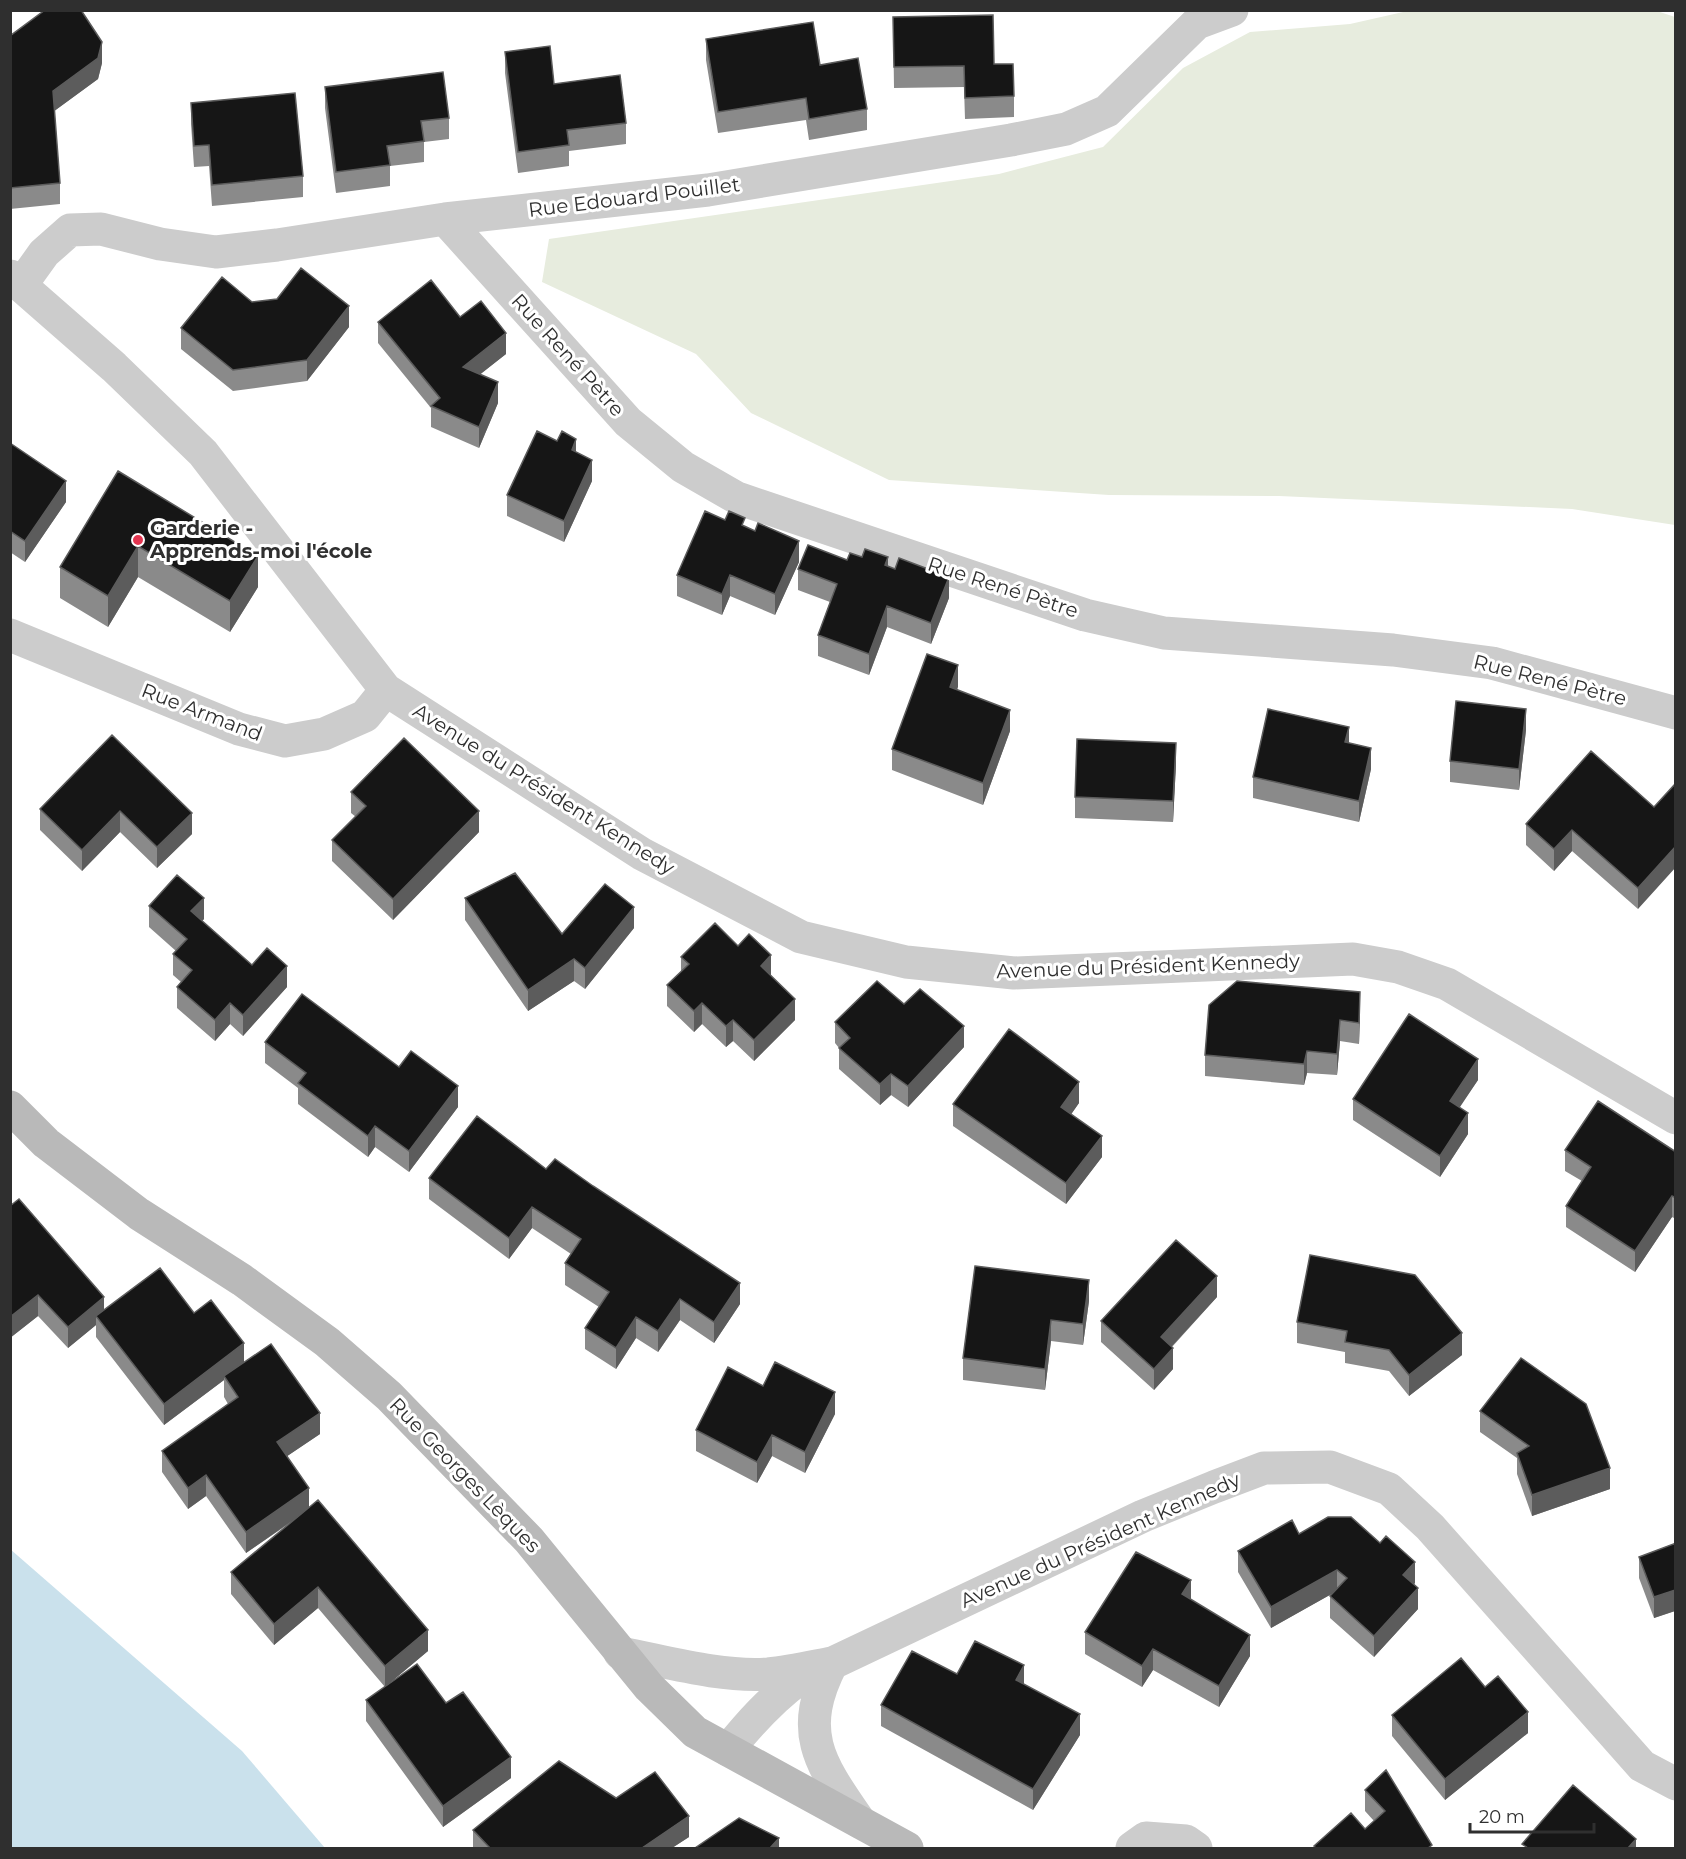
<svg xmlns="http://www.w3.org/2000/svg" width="1686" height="1859" font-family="Montserrat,sans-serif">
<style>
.green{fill:#e7ecde}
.water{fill:#cae1ec}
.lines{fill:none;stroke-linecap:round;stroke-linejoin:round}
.minor{stroke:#ccc;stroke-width:33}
.secondary{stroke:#b9b9b9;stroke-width:33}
.wall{fill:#8a8a8a}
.shaded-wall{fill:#5c5c5c}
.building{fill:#161616;stroke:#5c5c5c;stroke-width:1.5}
.poi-dot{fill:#e33550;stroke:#fff;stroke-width:2}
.labels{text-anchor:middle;stroke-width:6;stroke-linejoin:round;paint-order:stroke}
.street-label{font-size:20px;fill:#2f2f2f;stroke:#fff}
.poi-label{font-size:20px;font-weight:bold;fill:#2f2f2f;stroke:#fff;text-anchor:start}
</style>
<rect width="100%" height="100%" fill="#fff"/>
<path class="green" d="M 1412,10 L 1654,10 L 1675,17 L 1675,525 L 1572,509 L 1279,496 L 1109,495 L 889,480 L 751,413 L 696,354 L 542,282 L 549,239 L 999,174 L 1103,147 L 1183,68 L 1250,32 L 1350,24 Z"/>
<path class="water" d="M 10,1549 L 242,1751 L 325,1848 L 11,1848 Z"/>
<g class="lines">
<path class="minor" d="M 445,219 L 628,422 L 683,467 L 737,498 L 1085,615 L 1164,633 L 1393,650 L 1492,663 L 1676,713
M 10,276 L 114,367 L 203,453 L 386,690 L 642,854 L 801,937 L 906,962 L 1014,973 L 1353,959 L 1398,967 L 1447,984 L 1676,1118
M 21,285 L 44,253 L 70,230 L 101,229 L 160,244 L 216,252 L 277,245 L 445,219 L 708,190 L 1011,140 L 1066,129 L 1107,111 L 1197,23 L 1232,10
M 10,635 L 239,729 L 285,741 L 324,734 L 365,716 L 386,690
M 620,1653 C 668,1662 719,1677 768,1674 C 789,1672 811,1667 832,1663 C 796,1733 820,1764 860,1822
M 728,1750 C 749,1724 771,1699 799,1679 L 1143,1516 L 1214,1487 L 1264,1468 L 1330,1467 L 1389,1489 L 1430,1527 L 1642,1766 L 1676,1784
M 1132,1848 L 1146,1838 L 1186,1841 L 1196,1848"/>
<path class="secondary" d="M 10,1107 L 46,1143 L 139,1214 L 242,1280 L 327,1342 L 389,1396 L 529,1540 L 649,1687 L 695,1732 L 907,1848"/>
</g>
<path class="wall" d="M 893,17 L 994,64 L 1014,96 L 1014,117 L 965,119 L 964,87 L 894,88 Z
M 10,36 L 102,63 L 98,79 L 54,111 L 60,183 L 60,204 L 10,209 Z
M 706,39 L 820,65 L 867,109 L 867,130 L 809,140 L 806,120 L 718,133 L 706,60 Z
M 505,52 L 554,84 L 626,123 L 626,144 L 569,151 L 569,166 L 518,173 L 505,73 Z
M 325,87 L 449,118 L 449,139 L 424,142 L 424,162 L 390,166 L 390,186 L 336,193 L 325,108 Z
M 191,103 L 303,176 L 303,197 L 212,206 L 209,166 L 194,167 L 191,124 Z
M 252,302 L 349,327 L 307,381 L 233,391 L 181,349 L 181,328 Z
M 460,317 L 506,354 L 480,374 L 498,403 L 479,448 L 431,427 L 431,408 L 378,343 L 378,322 Z
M 10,443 L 66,502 L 25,562 L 10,552 Z
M 576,452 L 592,481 L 564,542 L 507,516 L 507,495 Z
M 118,471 L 258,587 L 230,632 L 138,577 L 108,627 L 60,598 L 60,567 Z
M 725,520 L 745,527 L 799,562 L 775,615 L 730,596 L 722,615 L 677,596 L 677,575 Z
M 847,560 L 888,567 L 949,598 L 931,644 L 887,627 L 869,675 L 818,656 L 818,635 L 830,602 L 798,590 L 798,569 Z
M 958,687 L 957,689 L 1010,731 L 983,805 L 892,770 L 892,749 Z
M 1526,730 L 1519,790 L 1450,782 L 1450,761 Z
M 112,735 L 192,834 L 157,868 L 120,832 L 82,871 L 40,830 L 40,809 Z
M 1349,743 L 1371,769 L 1359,822 L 1253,798 L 1253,777 Z
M 1176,764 L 1173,822 L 1075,818 L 1075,797 Z
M 351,792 L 479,832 L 393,920 L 332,861 L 332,840 L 356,817 L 351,813 Z
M 1654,807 L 1638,909 L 1572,851 L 1554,871 L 1526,845 L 1526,824 Z
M 465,898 L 562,934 L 634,928 L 585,989 L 574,981 L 528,1011 L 465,920 Z
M 149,906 L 204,919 L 202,921 L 252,965 L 287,987 L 243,1036 L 230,1024 L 215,1041 L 177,1008 L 177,987 L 181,982 L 173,975 L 173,954 L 176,951 L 149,927 Z
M 738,946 L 771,975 L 795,1020 L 754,1061 L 733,1041 L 726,1047 L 702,1024 L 694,1032 L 667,1006 L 667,985 L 681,972 L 681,957 Z
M 904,1004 L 964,1047 L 908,1107 L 891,1095 L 880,1105 L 839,1069 L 839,1048 L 835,1043 L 835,1022 Z
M 1360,1013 L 1359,1044 L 1340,1041 L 1337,1075 L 1307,1073 L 1304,1085 L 1205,1076 L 1205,1055 Z
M 265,1042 L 399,1067 L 458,1107 L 409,1172 L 375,1147 L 368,1157 L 298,1104 L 298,1088 L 265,1063 Z
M 1478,1080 L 1459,1107 L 1468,1134 L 1440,1177 L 1353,1120 L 1353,1099 Z
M 1079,1103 L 1071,1114 L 1102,1157 L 1066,1204 L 953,1126 L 953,1104 Z
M 1565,1150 L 1676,1152 L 1676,1219 L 1672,1217 L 1635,1272 L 1566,1227 L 1566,1206 L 1582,1181 L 1565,1171 Z
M 546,1169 L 740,1304 L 714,1343 L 680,1320 L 658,1352 L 636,1338 L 616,1369 L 585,1349 L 585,1328 L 599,1307 L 565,1285 L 565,1263 L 571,1254 L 532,1228 L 509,1259 L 429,1199 L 429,1178 Z
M 10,1206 L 104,1310 L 194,1313 L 244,1362 L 320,1434 L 287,1456 L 309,1507 L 428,1651 L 385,1687 L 446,1703 L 511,1778 L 443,1827 L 366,1721 L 366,1700 L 385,1687 L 318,1608 L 274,1645 L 231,1594 L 231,1572 L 293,1521 L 246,1553 L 206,1496 L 188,1509 L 162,1472 L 162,1451 L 228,1404 L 224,1397 L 224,1380 L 164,1425 L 96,1337 L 96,1325 L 68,1348 L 38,1316 L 10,1338 Z
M 1310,1255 L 1462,1355 L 1409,1396 L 1389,1371 L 1345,1363 L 1345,1352 L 1297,1343 L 1297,1322 Z
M 1217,1297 L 1172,1347 L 1173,1369 L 1154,1390 L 1101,1342 L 1101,1321 Z
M 1089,1301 L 1083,1345 L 1051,1341 L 1045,1390 L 963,1380 L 963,1358 Z
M 763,1386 L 835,1414 L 805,1473 L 772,1456 L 757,1483 L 696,1451 L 696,1430 Z
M 1480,1411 L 1610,1489 L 1532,1516 L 1517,1474 L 1517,1458 L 1480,1432 Z
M 1299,1534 L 1415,1583 L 1414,1584 L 1418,1609 L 1374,1657 L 1330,1618 L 1330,1596 L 1333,1593 L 1271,1628 L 1238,1572 L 1238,1551 Z
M 1676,1543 L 1676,1612 L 1675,1611 L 1654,1618 L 1639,1578 L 1639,1557 Z
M 1191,1599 L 1250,1656 L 1219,1707 L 1153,1670 L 1142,1687 L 1085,1654 L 1085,1632 Z
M 957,1674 L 1024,1685 L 1080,1735 L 1033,1810 L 881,1726 L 881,1705 Z
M 1485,1687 L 1528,1733 L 1445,1800 L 1392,1736 L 1392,1715 Z
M 1365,1790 L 1432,1848 L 1314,1848 L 1314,1846 L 1365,1829 L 1374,1821 L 1365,1811 Z
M 616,1798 L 689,1837 L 672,1848 L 473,1848 L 473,1830 Z"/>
<path class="shaded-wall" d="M 102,42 L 102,63 L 98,79 L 53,112 L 53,91 Z
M 349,306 L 349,327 L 307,381 L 307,360 Z
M 506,333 L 506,354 L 463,388 L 463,367 Z
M 498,382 L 498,403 L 479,448 L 479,427 Z
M 576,439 L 576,460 L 572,450 Z
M 592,460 L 592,481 L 564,542 L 564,521 Z
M 66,481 L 66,502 L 25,562 L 25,541 Z
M 799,541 L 799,562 L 775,615 L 775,594 Z
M 138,546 L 138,577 L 108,627 L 108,596 Z
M 258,556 L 258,587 L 230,632 L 230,601 Z
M 888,557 L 888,578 L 885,565 Z
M 730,575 L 730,596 L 722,615 L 722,594 Z
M 949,577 L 949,598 L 931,644 L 931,623 Z
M 887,606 L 887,627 L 869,675 L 869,654 Z
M 958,665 L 958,687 L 950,708 L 950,687 Z
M 1526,709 L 1526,730 L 1519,790 L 1519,769 Z
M 1010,710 L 1010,731 L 983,805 L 983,783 Z
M 1349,727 L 1349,748 L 1345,742 Z
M 1176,743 L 1176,764 L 1173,822 L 1173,801 Z
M 1371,748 L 1371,769 L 1359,822 L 1359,801 Z
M 120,811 L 120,832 L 82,871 L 82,850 Z
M 479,811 L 479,832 L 393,920 L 393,899 Z
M 192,813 L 192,834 L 157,868 L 157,847 Z
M 1572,830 L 1572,851 L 1554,871 L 1554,849 Z
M 1676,846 L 1676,867 L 1638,909 L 1638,888 Z
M 204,898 L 204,919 L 191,932 L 191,911 Z
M 634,907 L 634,928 L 585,989 L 585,968 Z
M 771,955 L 771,976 L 761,966 Z
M 574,959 L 574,981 L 528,1011 L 528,990 Z
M 287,966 L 287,987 L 243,1036 L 243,1015 Z
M 1360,992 L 1360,1013 L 1359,1044 L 1359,1023 Z
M 795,999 L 795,1020 L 754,1061 L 754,1040 Z
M 230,1003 L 230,1024 L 215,1041 L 215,1020 Z
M 702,1003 L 702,1024 L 694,1032 L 694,1011 Z
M 733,1020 L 733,1041 L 726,1047 L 726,1026 Z
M 1340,1020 L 1340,1041 L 1337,1075 L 1337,1054 Z
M 964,1026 L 964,1047 L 908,1107 L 908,1086 Z
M 1307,1051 L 1307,1073 L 1304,1085 L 1304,1064 Z
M 1478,1059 L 1478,1080 L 1450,1122 L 1450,1101 Z
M 891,1074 L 891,1095 L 880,1105 L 880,1084 Z
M 1079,1082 L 1079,1103 L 1061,1129 L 1061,1107 Z
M 458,1086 L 458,1107 L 409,1172 L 409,1151 Z
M 1468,1113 L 1468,1134 L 1440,1177 L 1440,1156 Z
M 375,1126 L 375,1147 L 368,1157 L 368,1136 Z
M 1102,1136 L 1102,1157 L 1066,1204 L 1066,1183 Z
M 1672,1196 L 1672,1217 L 1635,1272 L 1635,1251 Z
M 532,1207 L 532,1228 L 509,1259 L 509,1238 Z
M 1217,1276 L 1217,1297 L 1161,1358 L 1161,1337 Z
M 1089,1280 L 1089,1301 L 1083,1345 L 1083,1324 Z
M 740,1283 L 740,1304 L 714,1343 L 714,1322 Z
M 38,1295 L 38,1316 L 10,1338 L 10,1317 Z
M 104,1297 L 104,1318 L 96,1316 L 96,1325 L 68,1348 L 68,1327 Z
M 680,1299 L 680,1320 L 658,1352 L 658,1331 Z
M 636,1317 L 636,1338 L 616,1369 L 616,1348 Z
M 1051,1320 L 1051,1341 L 1045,1390 L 1045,1369 Z
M 1462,1333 L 1462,1355 L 1409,1396 L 1409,1375 Z
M 244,1343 L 244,1364 L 224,1376 L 224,1380 L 164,1425 L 164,1404 Z
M 1173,1348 L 1173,1369 L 1154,1390 L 1154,1369 Z
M 835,1392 L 835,1414 L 805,1473 L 805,1452 Z
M 320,1413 L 320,1434 L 277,1463 L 277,1442 Z
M 772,1435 L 772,1456 L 757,1483 L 757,1462 Z
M 1610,1468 L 1610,1489 L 1532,1516 L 1532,1495 Z
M 206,1475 L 206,1496 L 188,1509 L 188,1488 Z
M 309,1488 L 309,1509 L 246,1553 L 246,1532 Z
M 1415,1562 L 1415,1583 L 1403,1596 L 1403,1575 Z
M 1337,1570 L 1337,1591 L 1271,1628 L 1271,1607 Z
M 1191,1580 L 1191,1601 L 1182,1594 Z
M 318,1587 L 318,1608 L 274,1645 L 274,1624 Z
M 1418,1588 L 1418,1609 L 1374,1657 L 1374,1636 Z
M 1675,1590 L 1675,1611 L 1654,1618 L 1654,1597 Z
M 428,1630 L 428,1651 L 385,1687 L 385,1666 Z
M 1250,1635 L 1250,1656 L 1219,1707 L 1219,1686 Z
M 1153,1649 L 1153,1670 L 1142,1687 L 1142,1666 Z
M 1024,1665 L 1024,1686 L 1016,1680 Z
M 1528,1712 L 1528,1733 L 1445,1800 L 1445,1779 Z
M 1080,1714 L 1080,1735 L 1033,1810 L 1033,1789 Z
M 511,1757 L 511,1778 L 443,1827 L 443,1806 Z
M 689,1816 L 689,1837 L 672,1848 L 642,1848 Z
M 779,1838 L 779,1848 L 770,1848 Z
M 1636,1839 L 1636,1848 L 1628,1848 Z"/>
<path class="building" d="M 45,10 L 81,10 L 102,42 L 98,58 L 53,91 L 60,183 L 10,188 L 10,36 Z
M 993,15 L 994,64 L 1013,64 L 1014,96 L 965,98 L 964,66 L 894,67 L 893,17 Z
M 813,22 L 820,65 L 858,58 L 867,109 L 809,119 L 806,98 L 718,112 L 706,39 Z
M 550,46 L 554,84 L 620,75 L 626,123 L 567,130 L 569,145 L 518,152 L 505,52 Z
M 443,72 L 449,118 L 421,121 L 424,141 L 387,146 L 390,165 L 336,172 L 325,87 Z
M 295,93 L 303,176 L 212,185 L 209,145 L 194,146 L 191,103 Z
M 301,268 L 349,306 L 307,360 L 233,370 L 181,328 L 222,277 L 252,302 L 277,299 Z
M 431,280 L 460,317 L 481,301 L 506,333 L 463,367 L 498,382 L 479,427 L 431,406 L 440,398 L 378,322 Z
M 537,431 L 557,441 L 562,431 L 576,439 L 572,450 L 592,460 L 564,521 L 507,495 Z
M 10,443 L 66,481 L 25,541 L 10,531 Z
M 118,471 L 258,556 L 230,601 L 138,546 L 108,596 L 60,567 Z
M 705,511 L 725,520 L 729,511 L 745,518 L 742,525 L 755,531 L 758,523 L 799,541 L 775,594 L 730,575 L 722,594 L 677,575 Z
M 808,545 L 847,560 L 850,553 L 862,557 L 865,549 L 888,557 L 885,565 L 895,569 L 899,558 L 949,577 L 931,623 L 887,606 L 869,654 L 818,635 L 837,584 L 798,569 Z
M 927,654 L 958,665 L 950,687 L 1010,710 L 983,783 L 892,749 Z
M 1456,701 L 1526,709 L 1519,769 L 1450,761 Z
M 1268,709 L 1349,727 L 1345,742 L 1371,748 L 1359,801 L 1253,777 Z
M 112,735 L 192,813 L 157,847 L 120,811 L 82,850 L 40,809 Z
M 404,738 L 479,811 L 393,899 L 332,840 L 366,806 L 351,792 Z
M 1077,739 L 1176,743 L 1173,801 L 1075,797 Z
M 1591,751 L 1654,807 L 1676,783 L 1676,846 L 1638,888 L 1572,830 L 1554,849 L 1526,824 Z
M 515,873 L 562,934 L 605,884 L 634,907 L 585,968 L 574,959 L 528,990 L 465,898 Z
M 177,875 L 204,898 L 191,911 L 252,965 L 267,948 L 287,966 L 243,1015 L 230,1003 L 215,1020 L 177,987 L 192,970 L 173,954 L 187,939 L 149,906 Z
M 715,923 L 738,946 L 749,934 L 771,955 L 761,966 L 795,999 L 754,1040 L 733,1020 L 726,1026 L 702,1003 L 694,1011 L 667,985 L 689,964 L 681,957 Z
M 877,981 L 904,1004 L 920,989 L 964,1026 L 908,1086 L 891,1074 L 880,1084 L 839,1048 L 850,1038 L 835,1022 Z
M 1237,981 L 1360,992 L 1359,1023 L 1340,1020 L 1337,1054 L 1307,1051 L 1304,1064 L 1205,1055 L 1209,1005 Z
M 302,994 L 399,1067 L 411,1051 L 458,1086 L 409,1151 L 375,1126 L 368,1136 L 298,1083 L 306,1073 L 265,1042 Z
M 1409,1014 L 1478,1059 L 1450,1101 L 1468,1113 L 1440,1156 L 1353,1099 Z
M 1009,1029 L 1079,1082 L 1061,1107 L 1102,1136 L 1066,1183 L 953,1104 Z
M 1598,1101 L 1676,1152 L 1676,1198 L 1672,1196 L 1635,1251 L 1566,1206 L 1591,1167 L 1565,1150 Z
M 477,1116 L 546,1169 L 555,1159 L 593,1186 L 740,1283 L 714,1322 L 680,1299 L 658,1331 L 636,1317 L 616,1348 L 585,1328 L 609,1292 L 565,1263 L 581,1239 L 532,1207 L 509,1238 L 429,1178 Z
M 19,1199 L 104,1297 L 68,1327 L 38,1295 L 10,1317 L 10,1206 Z
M 1176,1240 L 1217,1276 L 1161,1337 L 1173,1348 L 1154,1369 L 1101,1321 Z
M 1310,1255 L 1415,1275 L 1462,1333 L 1409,1375 L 1389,1350 L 1345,1342 L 1347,1331 L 1297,1322 Z
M 975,1266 L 1089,1280 L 1083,1324 L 1051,1320 L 1045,1369 L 963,1358 Z
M 160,1268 L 194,1313 L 211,1300 L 244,1343 L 164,1404 L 96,1316 Z
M 271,1344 L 320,1413 L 277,1442 L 309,1488 L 246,1532 L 206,1475 L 188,1488 L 162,1451 L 238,1397 L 224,1376 Z
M 1521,1358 L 1586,1404 L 1610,1468 L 1532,1495 L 1517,1453 L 1529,1446 L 1480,1411 Z
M 775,1362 L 835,1392 L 805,1452 L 772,1435 L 757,1462 L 696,1430 L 728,1367 L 763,1386 Z
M 318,1500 L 428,1630 L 385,1666 L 318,1587 L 274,1624 L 231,1572 Z
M 1328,1517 L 1351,1517 L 1380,1543 L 1386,1536 L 1415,1562 L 1403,1575 L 1418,1588 L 1374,1636 L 1330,1596 L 1347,1578 L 1337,1570 L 1271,1607 L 1238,1551 L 1292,1520 L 1299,1534 Z
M 1676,1543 L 1676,1591 L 1675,1590 L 1654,1597 L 1639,1557 Z
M 1136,1552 L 1191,1580 L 1182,1594 L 1250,1635 L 1219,1686 L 1153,1649 L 1142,1666 L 1085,1632 Z
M 975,1641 L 1024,1665 L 1016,1680 L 1080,1714 L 1033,1789 L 881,1705 L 912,1651 L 957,1674 Z
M 1461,1658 L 1485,1687 L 1498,1676 L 1528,1712 L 1445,1779 L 1392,1715 Z
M 417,1664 L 446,1703 L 463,1692 L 511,1757 L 443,1806 L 366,1700 Z
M 559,1761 L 616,1798 L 655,1772 L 689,1816 L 642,1848 L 490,1848 L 473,1830 Z
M 1386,1770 L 1432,1845 L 1428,1848 L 1316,1848 L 1314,1846 L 1351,1813 L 1365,1829 L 1385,1811 L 1365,1790 Z
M 1573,1785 L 1636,1839 L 1628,1848 L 1528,1848 L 1522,1844 Z
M 739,1818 L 779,1838 L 770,1848 L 695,1848 Z"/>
<circle class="poi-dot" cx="138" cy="540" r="6"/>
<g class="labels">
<g class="street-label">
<text transform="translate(634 197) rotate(-7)" y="7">Rue Edouard Pouillet</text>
<text transform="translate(568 355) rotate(48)" y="7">Rue René Pètre</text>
<text transform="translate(1003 587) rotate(18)" y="7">Rue René Pètre</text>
<text transform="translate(1550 680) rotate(14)" y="7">Rue René Pètre</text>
<text transform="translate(202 712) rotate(21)" y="7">Rue Armand</text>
<text transform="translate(544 789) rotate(32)" y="7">Avenue du Président Kennedy</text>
<text transform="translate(1148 966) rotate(-2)" y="7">Avenue du Président Kennedy</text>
<text transform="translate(465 1475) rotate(46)" y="7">Rue Georges Lèques</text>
<text transform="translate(1100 1540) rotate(-24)" y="7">Avenue du Président Kennedy</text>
</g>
<g class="poi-label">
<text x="150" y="535">Garderie -<tspan x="150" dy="23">Apprends-moi l'école</tspan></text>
</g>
</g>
<rect width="1686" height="1859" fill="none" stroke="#2f2f2f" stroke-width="24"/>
<path d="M1470 1823v9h124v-9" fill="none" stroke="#2f2f2f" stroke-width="3"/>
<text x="1479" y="1823" font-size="18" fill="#2f2f2f" stroke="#ffffff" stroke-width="4.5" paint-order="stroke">20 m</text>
</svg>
